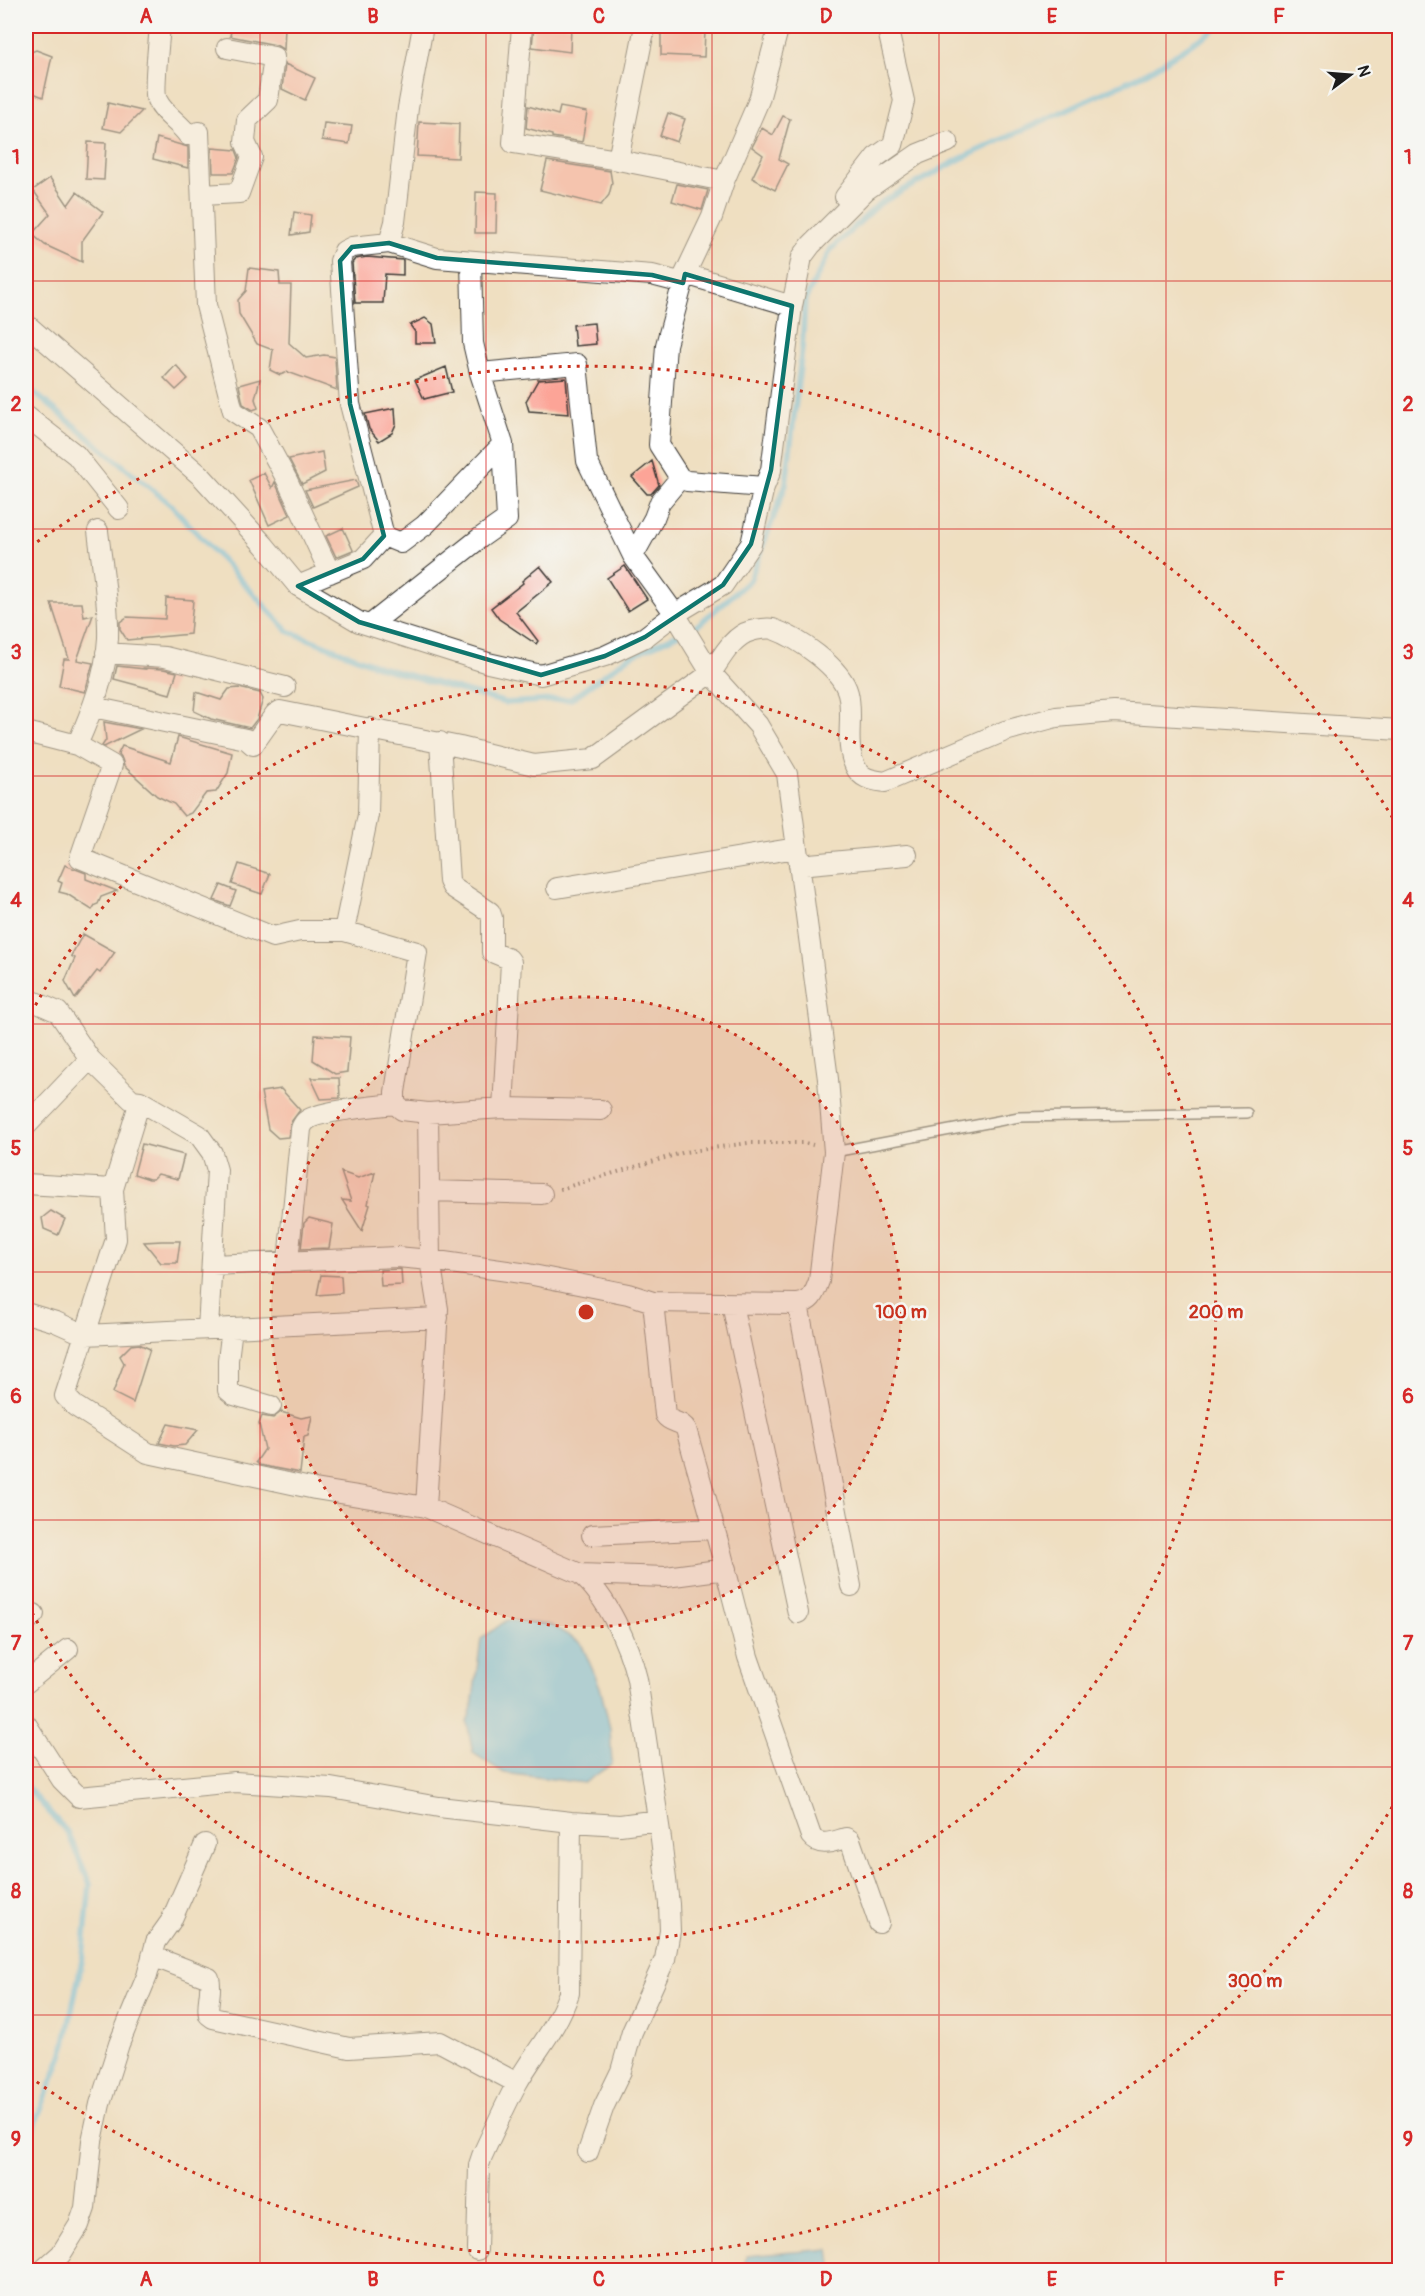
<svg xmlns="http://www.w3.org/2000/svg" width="1425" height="2296" font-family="Pangolin,sans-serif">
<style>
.water{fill:#67bde4;stroke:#426c80;stroke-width:1.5}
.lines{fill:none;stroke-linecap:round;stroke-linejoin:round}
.stream{stroke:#67bde4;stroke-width:6}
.building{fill:#fca497}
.lane-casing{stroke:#3c3935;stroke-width:12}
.street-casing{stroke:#3c3935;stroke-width:22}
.path{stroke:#3c3935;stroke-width:4;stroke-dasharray:1.5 4.5;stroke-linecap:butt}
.lane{stroke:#fff;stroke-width:9}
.street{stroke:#fff;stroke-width:20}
.marked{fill:none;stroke:#0f766e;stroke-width:4.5;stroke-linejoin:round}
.grid{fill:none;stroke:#d62828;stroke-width:1.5;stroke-opacity:0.55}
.ring{fill:none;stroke:#c8321e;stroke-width:3;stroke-dasharray:3 6}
.centre{fill:#c8321e;stroke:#f6f6f2;stroke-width:3}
.ring-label{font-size:18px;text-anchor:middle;font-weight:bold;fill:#c8321e;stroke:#f6f6f2;stroke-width:5;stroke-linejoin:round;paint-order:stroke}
.neatline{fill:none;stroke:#d62828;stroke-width:2}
.grid-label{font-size:20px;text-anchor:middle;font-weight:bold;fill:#d62828}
</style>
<rect width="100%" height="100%" fill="#f6f6f2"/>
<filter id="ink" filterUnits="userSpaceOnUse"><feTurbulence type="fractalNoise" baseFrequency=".0167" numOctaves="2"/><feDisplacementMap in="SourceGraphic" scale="12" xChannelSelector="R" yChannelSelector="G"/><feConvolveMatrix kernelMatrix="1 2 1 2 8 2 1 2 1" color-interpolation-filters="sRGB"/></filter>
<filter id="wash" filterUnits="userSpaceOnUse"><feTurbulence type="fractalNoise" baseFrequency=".008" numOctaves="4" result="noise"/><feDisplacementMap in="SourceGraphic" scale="24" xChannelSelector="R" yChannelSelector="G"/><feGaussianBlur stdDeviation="1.35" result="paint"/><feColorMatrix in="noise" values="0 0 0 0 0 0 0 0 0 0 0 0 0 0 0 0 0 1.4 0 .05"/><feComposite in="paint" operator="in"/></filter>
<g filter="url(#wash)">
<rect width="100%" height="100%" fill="#efdfc1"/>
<path class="water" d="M 507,1620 L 551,1625 L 581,1643 L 600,1687 L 610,1728 L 612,1764 L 584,1783 L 504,1773 L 473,1753 L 467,1722 L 472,1707 L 481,1639 Z
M 829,2249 L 832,2270 L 744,2270 L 746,2256 Z"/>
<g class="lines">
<path class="stream" d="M 26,386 L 171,505 L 288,631 L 383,668 L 506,703 L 571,699 L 630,656 L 698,625 L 750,580 L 786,484 L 802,348 L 805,300 L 831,249 L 880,203 L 960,159 L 1148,72 L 1220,26
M 26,1786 L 68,1833 L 90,1884 L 83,1956 L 63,2053 L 26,2146"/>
</g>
<g id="blocks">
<path class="building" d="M 232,26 L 285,26 L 284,50 L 276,45 L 230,36 Z
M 534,26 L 571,26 L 570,52 L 532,47 Z
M 661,28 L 705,29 L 704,57 L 661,55 Z
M 36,50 L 52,56 L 43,97 L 26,90 L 26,54 Z
M 285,64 L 315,78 L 305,100 L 282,89 Z
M 108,103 L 142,111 L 121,132 L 103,128 Z
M 528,106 L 558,115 L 560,107 L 587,112 L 582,142 L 552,137 L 552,135 L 526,128 Z
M 668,113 L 685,119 L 677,142 L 660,136 Z
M 783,116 L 790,119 L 779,159 L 788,164 L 775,190 L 752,178 L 763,155 L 752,147 L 762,128 L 773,135 Z
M 419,122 L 459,124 L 458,158 L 417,156 Z
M 324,123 L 352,126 L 349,144 L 322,140 Z
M 157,138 L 188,147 L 188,168 L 153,159 Z
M 88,142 L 106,143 L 104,180 L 86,179 Z
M 212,148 L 236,150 L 239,158 L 233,173 L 213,173 Z
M 547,161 L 610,171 L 612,183 L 609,195 L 601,205 L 540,190 Z
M 50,178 L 68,205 L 77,192 L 103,212 L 82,241 L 82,262 L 45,245 L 32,234 L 50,214 L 33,190 Z
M 677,184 L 708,190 L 702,210 L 672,201 Z
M 476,192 L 497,193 L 496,233 L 475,233 Z
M 294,212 L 311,215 L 309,232 L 291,235 Z
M 367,257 L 403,260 L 403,275 L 385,274 L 383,303 L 355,303 L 352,263 L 355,259 Z
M 249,268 L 279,272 L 280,285 L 291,285 L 289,343 L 306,358 L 324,355 L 335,357 L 337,390 L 288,372 L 280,375 L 270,370 L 273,350 L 257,344 L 239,314 L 238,300 L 246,291 Z
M 425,318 L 433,324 L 436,343 L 415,343 L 415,332 L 410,325 Z
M 594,323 L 596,344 L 575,346 L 573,325 Z
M 176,365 L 188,379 L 176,390 L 164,378 Z
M 446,367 L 452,392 L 424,399 L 415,380 Z
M 566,378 L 569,414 L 529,411 L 526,401 L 538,380 Z
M 260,379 L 255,399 L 258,408 L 253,410 L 243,404 L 239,385 Z
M 395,408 L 396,424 L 392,433 L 379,441 L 369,429 L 365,414 Z
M 322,452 L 325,472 L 302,484 L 289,459 Z
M 652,461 L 659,485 L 651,494 L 647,494 L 632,477 Z
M 264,473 L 272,488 L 275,482 L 290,515 L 269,525 L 249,480 Z
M 356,480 L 358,487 L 313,507 L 305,490 Z
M 343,528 L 353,550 L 336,557 L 326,536 Z
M 540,566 L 553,582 L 516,612 L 538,641 L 536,644 L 499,619 L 491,608 L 523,583 L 522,581 Z
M 625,566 L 647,599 L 628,611 L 607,578 Z
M 166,598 L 193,600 L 190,634 L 127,640 L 120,629 L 120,622 L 127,617 L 165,619 Z
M 51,603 L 82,603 L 84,617 L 93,615 L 77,660 L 93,663 L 85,692 L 59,686 L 64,659 L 69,659 Z
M 117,666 L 145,669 L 144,668 L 163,669 L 177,672 L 170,694 L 114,679 Z
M 239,688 L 260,693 L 263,699 L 257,719 L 250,728 L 211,719 L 194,711 L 196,692 L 221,700 L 229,689 Z
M 104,722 L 141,729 L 104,747 L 102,746 L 106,740 Z
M 178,737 L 232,753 L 228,773 L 216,792 L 206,793 L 191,813 L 184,816 L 174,804 L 157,796 L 124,766 L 122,759 L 118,754 L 122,746 L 171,762 Z
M 239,864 L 270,874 L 262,894 L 232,884 Z
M 65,865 L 86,873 L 86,879 L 117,891 L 101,897 L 98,904 L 95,905 L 92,910 L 67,894 L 59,892 L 62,883 L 58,881 Z
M 221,885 L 236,891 L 230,906 L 214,900 Z
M 83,934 L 115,952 L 100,973 L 97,971 L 75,999 L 65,981 L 75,958 L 71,956 Z
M 315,1035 L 350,1037 L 347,1072 L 335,1074 L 313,1060 Z
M 311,1078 L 339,1078 L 340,1098 L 321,1099 Z
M 281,1089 L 300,1110 L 291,1122 L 288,1137 L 278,1138 L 268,1129 L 261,1092 Z
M 142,1144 L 184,1155 L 178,1179 L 158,1174 L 153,1179 L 149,1179 L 134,1174 Z
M 341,1172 L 358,1178 L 375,1172 L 368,1204 L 370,1205 L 362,1231 L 342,1200 L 351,1201 Z
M 51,1211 L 65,1219 L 58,1235 L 44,1229 L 42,1218 Z
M 309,1218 L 333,1224 L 329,1248 L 301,1249 L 304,1223 Z
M 162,1241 L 180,1241 L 177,1263 L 161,1263 L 144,1242 Z
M 401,1269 L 402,1285 L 381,1286 L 380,1270 Z
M 321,1275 L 341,1276 L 342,1293 L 317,1295 Z
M 139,1344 L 150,1349 L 133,1403 L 113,1393 L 124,1363 L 120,1356 L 131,1345 Z
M 281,1412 L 301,1418 L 312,1416 L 308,1436 L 304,1437 L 300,1473 L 259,1465 L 256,1462 L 265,1449 L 259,1424 L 262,1416 L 273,1418 Z
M 168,1424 L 198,1430 L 185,1445 L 174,1446 L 159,1443 Z"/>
</g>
</g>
<g filter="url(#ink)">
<use href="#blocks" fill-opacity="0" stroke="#3c3935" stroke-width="1.5"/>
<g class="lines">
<defs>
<path id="lane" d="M 834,1152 L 1019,1117 L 1247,1113"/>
<path id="street" d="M 160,26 C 159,39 153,91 157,100 C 164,115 179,122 188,135 L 199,132 L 206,305 L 233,411 L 259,428 L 287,480 L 330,573
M 522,26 L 513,143 L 618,160 L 724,181
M 618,160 L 645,26
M 202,195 L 239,193 L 252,157 L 245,142 L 247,120 L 268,100 L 274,57 L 227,48
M 845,197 L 876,157 L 893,145 L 904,101 L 887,26
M 389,243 L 395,222 L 408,108 L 423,26
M 685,274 L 792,306 L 802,257 L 811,245 L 866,190 L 918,154 L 948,142
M 26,324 L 202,477 L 264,545 L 298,586 L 359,622 L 488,663 L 541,675 L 605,656 L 645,637 L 675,614 L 723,585 L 751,544 L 764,487 L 771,470 L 792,306
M 480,373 L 577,364 L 587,461 L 633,556 L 675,614 L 711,673 C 721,659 732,636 751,631 C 757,629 768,628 773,629 C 798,638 841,667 848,693 C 854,717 844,743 855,766 C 861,779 872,780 885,782 L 1005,731 L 1056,717 L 1114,712 L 1400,730
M 26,416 L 76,455 L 119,509
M 680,478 L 687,481 L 764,487
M 384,536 L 350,404 L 340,261 L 344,251 L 352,247 L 389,243 L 437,258 L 652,275 L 683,283
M 633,556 L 654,518 L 660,502 L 680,478 L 659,445 L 666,345 L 685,274 L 712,217 L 724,181 L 759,100 L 779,26
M 298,586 L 363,559 L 384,536 L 401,543 L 425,525 L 503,444 L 480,373 L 473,343 L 471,261
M 370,625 L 480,538 L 507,519 L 503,444
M 106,653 L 165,657 L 285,687
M 93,707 L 246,739 L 253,745 L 275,714 L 280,711 L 460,747 L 534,765 L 593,759 L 711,673 L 758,725 L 787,774 L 828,1079 L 834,1152 L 819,1281 C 814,1294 812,1302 798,1304 L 653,1302 L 628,1294 L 528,1274 L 430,1260 L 438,1309 L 426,1507
M 26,732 L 77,745 C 92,711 106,675 108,638 C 109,603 102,566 98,531
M 440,742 L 449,881 L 452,887 L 490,912 L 492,918 L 492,952 L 509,959 L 511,962 L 503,1108
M 77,745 L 112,765 L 80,858 L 273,937 L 300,931 L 344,931 L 417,952 L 395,1092 L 395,1104 L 402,1110 L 428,1113 L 503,1108 L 601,1110
M 799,865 L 907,855
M 557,888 L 796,848
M 344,931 L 368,815 L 370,728
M 26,998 L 58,1012 L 90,1059 L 132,1100 L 140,1101 L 199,1135 L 212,1153 L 217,1170 L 208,1329
M 140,1101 L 113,1189 L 116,1239 L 65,1396 L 75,1406 L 148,1453 L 315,1489 L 426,1507 L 580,1574 C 607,1596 629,1645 637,1679 L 661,1839 L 669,1904 L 670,1931 L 665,1959 L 632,2032 L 621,2071 L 604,2106 L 588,2152
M 26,1126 L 90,1059
M 26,1184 L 113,1189
M 429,1191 L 542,1194
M 288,1261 L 301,1129 C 301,1128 304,1122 306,1121 C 316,1111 378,1106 395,1104
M 212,1265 L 397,1257 L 430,1260 L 428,1113
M 653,1302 L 665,1415 C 671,1424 681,1420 686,1429 L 721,1552 L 748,1657 L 811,1836 C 820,1848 834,1841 846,1838 L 850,1840 L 879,1923
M 732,1304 L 798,1613
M 798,1304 L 851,1586
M 26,1313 L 56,1322 L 85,1335 L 438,1318
M 232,1328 L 228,1360 L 228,1390 L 234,1395 L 271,1406
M 592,1535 L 714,1529
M 580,1574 L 666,1577 L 726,1569
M 26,1622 L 34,1614
M 26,1683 L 68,1649
M 26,1724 L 62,1780 L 79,1797 L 235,1782 L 331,1788 L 439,1807 L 571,1822 L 620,1825 L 658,1820
M 152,1956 L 209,1978 C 213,1990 206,2003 209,2015 L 213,2018 L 349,2048 L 440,2042 L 517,2083
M 477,2250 L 479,2165 L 482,2156 C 493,2132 504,2108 516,2085 C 535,2051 556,2031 569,1993 L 571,1822
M 43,2270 L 61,2254 L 79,2225 L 85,2208 L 92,2141 L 100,2104 L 119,2044 L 147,1976 L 156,1942 L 171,1921 L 205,1844"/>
</defs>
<use href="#lane" class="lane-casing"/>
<use href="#street" class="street-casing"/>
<path class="path" d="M 560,1189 L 685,1152 L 748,1143 L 805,1143 L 813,1145"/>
<use href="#lane" class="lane"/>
<use href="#street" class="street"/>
</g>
</g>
<path d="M0 0H1425V2296H0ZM 389,243 L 437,258 L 652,275 L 683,283 L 685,274 L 792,306 L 771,470 L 751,544 L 723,585 L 645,637 L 605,656 L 541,675 L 359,622 L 298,586 L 363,559 L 384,536 L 350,404 L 340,261 L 352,247 Z" fill="#efdfc1" fill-opacity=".55" fill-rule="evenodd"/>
<path class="marked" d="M 389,243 L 437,258 L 652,275 L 683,283 L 685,274 L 792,306 L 771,470 L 751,544 L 723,585 L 645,637 L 605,656 L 541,675 L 359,622 L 298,586 L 363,559 L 384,536 L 350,404 L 340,261 L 352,247 Z"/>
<path class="grid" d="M 260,26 L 260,2270M 486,26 L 486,2270M 712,26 L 712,2270M 939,26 L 939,2270M 1166,26 L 1166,2270M 26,281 L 1400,281M 26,529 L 1400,529M 26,776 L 1400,776M 26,1024 L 1400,1024M 26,1272 L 1400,1272M 26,1520 L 1400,1520M 26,1767 L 1400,1767M 26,2015 L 1400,2015"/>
<circle cx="586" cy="1312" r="315" fill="#c8321e" fill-opacity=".12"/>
<g class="ring">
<circle cx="586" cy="1312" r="315"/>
<path d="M27 1021A630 630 0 1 1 27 1603"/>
<path d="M1397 1799A946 946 0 0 1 30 2077M30 547A946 946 0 0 1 1397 825"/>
</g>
<circle cx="586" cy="1312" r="9" class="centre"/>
<g class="ring-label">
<text x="901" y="1318">100 m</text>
<text x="1216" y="1318">200 m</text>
<text x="1255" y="1987">300 m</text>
</g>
<rect width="1425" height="2296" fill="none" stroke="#f6f6f2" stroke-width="66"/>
<g transform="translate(1350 75) rotate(74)" stroke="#f6f6f2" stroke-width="4.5" paint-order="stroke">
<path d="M0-4.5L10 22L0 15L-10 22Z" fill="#1c1c1c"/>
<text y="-9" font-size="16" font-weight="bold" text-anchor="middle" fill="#1c1c1c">N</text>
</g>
<rect x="33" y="33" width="1359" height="2230" class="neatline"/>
<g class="grid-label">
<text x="146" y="23">A</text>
<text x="373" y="23">B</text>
<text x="599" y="23">C</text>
<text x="826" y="23">D</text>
<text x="1052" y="23">E</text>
<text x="1279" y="23">F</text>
<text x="16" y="164">1</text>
<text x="1408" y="164">1</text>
<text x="16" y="411">2</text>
<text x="1408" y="411">2</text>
<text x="16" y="659">3</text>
<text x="1408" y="659">3</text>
<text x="16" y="907">4</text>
<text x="1408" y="907">4</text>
<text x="16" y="1155">5</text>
<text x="1408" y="1155">5</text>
<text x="16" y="1403">6</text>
<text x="1408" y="1403">6</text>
<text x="16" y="1650">7</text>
<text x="1408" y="1650">7</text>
<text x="16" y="1898">8</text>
<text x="1408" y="1898">8</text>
<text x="16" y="2146">9</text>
<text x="1408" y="2146">9</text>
<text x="146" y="2286">A</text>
<text x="373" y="2286">B</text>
<text x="599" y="2286">C</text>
<text x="826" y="2286">D</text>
<text x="1052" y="2286">E</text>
<text x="1279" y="2286">F</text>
</g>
</svg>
